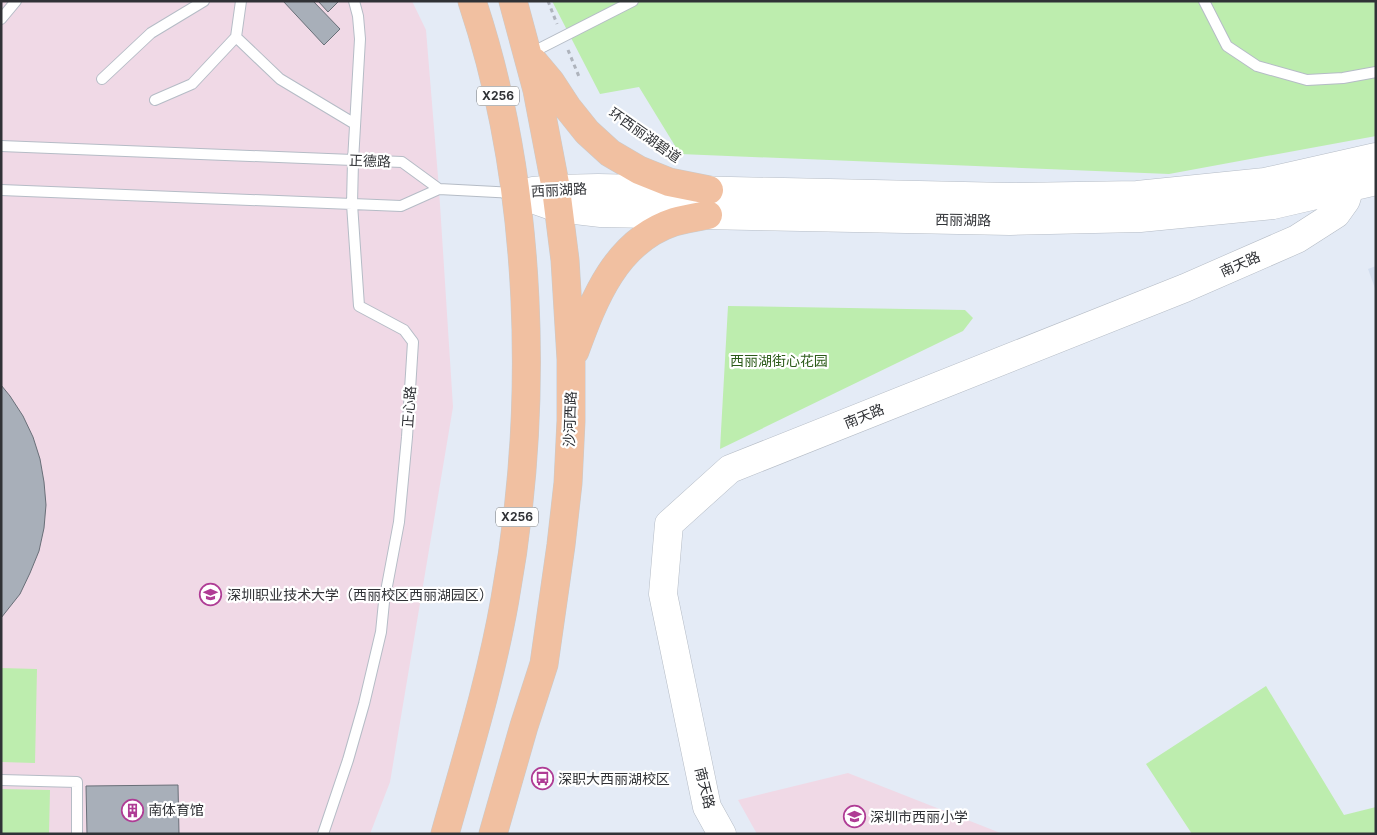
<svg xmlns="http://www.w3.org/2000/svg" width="1377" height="835" font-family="Inter,'Noto Sans SC',sans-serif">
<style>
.built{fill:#d4dfef}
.education{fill:#f0d9e6}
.green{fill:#bdedae}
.building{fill:#a8afb9;stroke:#696f78}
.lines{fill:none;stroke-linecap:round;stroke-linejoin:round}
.lane-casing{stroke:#b5bcc6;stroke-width:12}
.secondary-casing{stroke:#b5bcc6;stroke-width:29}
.primary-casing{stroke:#c9cacb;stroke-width:29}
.path{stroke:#aeb3bc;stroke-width:3;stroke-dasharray:4 4;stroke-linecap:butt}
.lane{stroke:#fff;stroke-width:10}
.secondary{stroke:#fff;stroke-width:28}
.primary{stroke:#f1c0a1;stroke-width:28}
.labels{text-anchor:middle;stroke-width:4.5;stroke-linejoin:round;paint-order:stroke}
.shield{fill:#fff;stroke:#6e7072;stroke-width:1}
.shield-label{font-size:12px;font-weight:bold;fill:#303236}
.street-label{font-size:14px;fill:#303236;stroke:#fff}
.park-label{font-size:14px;fill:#2c5b1a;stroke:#fff}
.poi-label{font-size:14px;fill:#303236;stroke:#fff;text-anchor:start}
</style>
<rect width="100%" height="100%" fill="#e4ebf6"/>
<path class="built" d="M 1376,266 L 1376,291 L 1368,269 Z"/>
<path class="education" d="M 1,1 L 412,1 L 426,30 L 439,189 L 453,407 L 390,782 L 370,834 L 1,834 Z
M 848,773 L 1003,834 L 757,834 L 738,800 Z"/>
<path class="green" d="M 552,1 L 1376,1 L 1376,136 L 1169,174 L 680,154 L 639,87 L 600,94 Z
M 728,306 L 965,310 L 973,318 L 963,331 L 720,449 Z
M 1,668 L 37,669 L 35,763 L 1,762 Z
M 1266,686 L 1344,815 L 1376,807 L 1376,834 L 1192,834 L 1146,764 Z
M 1,789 L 50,790 L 49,834 L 1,834 Z"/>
<path class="building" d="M 283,1 L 313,1 L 340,29 L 324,45 Z
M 318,1 L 337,1 L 338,2 L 328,12 Z
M 1,385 L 10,396 L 23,416 L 33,437 L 40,459 L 44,482 L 46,505 L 44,528 L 39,551 L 30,573 L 20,594 L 1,618 Z
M 178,785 L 179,834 L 87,834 L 86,786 Z"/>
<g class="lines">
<defs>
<path id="lane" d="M 241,1 L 236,37 L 280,79 L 355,124
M 1204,1 L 1227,46 L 1257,66 L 1307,80 L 1343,78 L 1376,72
M 1,19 L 16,1
M 529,54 L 633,1
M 102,79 L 151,33 L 204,1
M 155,100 L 192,84 L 236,37
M 1,146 L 402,162 L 439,189
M 1,190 L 401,206 L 439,189 L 514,193
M 1,780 L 77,782 L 77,834
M 323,834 L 348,760 L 364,704 L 381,632 L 384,602 L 399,522 L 407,437 L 413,342 L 404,330 L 359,306 L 352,204 L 353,161 L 360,39 L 358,16 L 354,1"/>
<path id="secondary" d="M 533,191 L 556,189 L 598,188 L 1009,197 L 1137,195 L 1265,182 L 1376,157
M 515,193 L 558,208 L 601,213 L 1010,221 L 1140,218 L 1273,205 L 1376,181
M 722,834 L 707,807 L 663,594 L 669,524 L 730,469 L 1185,288 L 1297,239 L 1336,214 L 1346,200 L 1350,187"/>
<path id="primary" d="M 534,62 L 550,81 L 567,107 L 587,132 L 610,153 L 639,170 L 669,182 L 709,190
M 575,351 C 594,299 616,241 674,222 C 685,219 697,217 708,215
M 445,834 C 467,756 491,679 505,599 C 540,407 534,187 472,1
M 493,834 L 524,726 L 544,664 L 561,545 L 568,483 L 571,421 L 571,359 L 565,260 L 556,189 L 537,90 L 513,1"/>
</defs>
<use href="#lane" class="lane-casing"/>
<use href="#secondary" class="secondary-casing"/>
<use href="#primary" class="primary-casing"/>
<path class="path" d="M 548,1 L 557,24
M 568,50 L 580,79"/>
<use href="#lane" class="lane"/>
<use href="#secondary" class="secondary"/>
<use href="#primary" class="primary"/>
</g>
<defs>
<symbol id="university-ring" viewBox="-11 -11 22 22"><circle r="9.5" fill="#fff" stroke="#af3c95" stroke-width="1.5"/><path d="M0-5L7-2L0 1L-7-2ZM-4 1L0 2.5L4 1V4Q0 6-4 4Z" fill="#af3c95"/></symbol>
<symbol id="bus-ring" viewBox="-11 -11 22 22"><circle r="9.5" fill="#fff" stroke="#af3c95" stroke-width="1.5"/><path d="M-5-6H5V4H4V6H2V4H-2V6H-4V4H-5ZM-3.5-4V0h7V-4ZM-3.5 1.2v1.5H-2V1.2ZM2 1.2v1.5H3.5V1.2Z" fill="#af3c95"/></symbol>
<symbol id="building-ring" viewBox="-11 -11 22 22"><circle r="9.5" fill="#fff" stroke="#af3c95" stroke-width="1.5"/><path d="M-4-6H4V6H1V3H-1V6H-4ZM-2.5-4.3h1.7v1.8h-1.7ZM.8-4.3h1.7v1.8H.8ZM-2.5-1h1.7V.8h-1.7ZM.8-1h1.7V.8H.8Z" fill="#af3c95"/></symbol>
<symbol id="school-ring" viewBox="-11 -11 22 22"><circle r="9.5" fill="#fff" stroke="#af3c95" stroke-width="1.5"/><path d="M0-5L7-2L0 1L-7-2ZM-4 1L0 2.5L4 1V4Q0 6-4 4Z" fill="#af3c95"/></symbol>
</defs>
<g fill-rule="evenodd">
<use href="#university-ring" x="198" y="582" width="25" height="25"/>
<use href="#bus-ring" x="530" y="766" width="25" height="25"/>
<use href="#building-ring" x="120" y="798" width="25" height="25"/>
<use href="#school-ring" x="842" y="804" width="25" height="25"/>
</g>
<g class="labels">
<g class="shield">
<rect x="477" y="86.5" width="42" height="19" rx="4"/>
<rect x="496" y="507.5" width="42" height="19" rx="4"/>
</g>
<g class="shield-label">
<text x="498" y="100">X256</text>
<text x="517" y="521">X256</text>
</g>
<g class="street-label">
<text transform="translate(645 135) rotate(35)" y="5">环西丽湖碧道</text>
<text transform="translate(370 161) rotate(2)" y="5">正德路</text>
<text transform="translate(559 190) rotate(-3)" y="5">西丽湖路</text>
<text transform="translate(963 220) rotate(1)" y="5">西丽湖路</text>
<text transform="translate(1240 264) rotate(-24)" y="5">南天路</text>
<text transform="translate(409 407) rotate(-86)" y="5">正心路</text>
<text transform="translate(864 416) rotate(-22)" y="5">南天路</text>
<text transform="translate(570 419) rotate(-88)" y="5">沙河西路</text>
<text transform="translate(705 788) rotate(76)" y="5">南天路</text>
</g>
<g class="park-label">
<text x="779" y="366">西丽湖街心花园</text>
</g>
<g class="poi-label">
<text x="227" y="600">深圳职业技术大学（西丽校区西丽湖园区）</text>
<text x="558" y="784">深职大西丽湖校区</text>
<text x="148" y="815">南体育馆</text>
<text x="870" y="822">深圳市西丽小学</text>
</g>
</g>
<rect width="1377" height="835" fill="none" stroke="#303236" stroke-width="5"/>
</svg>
